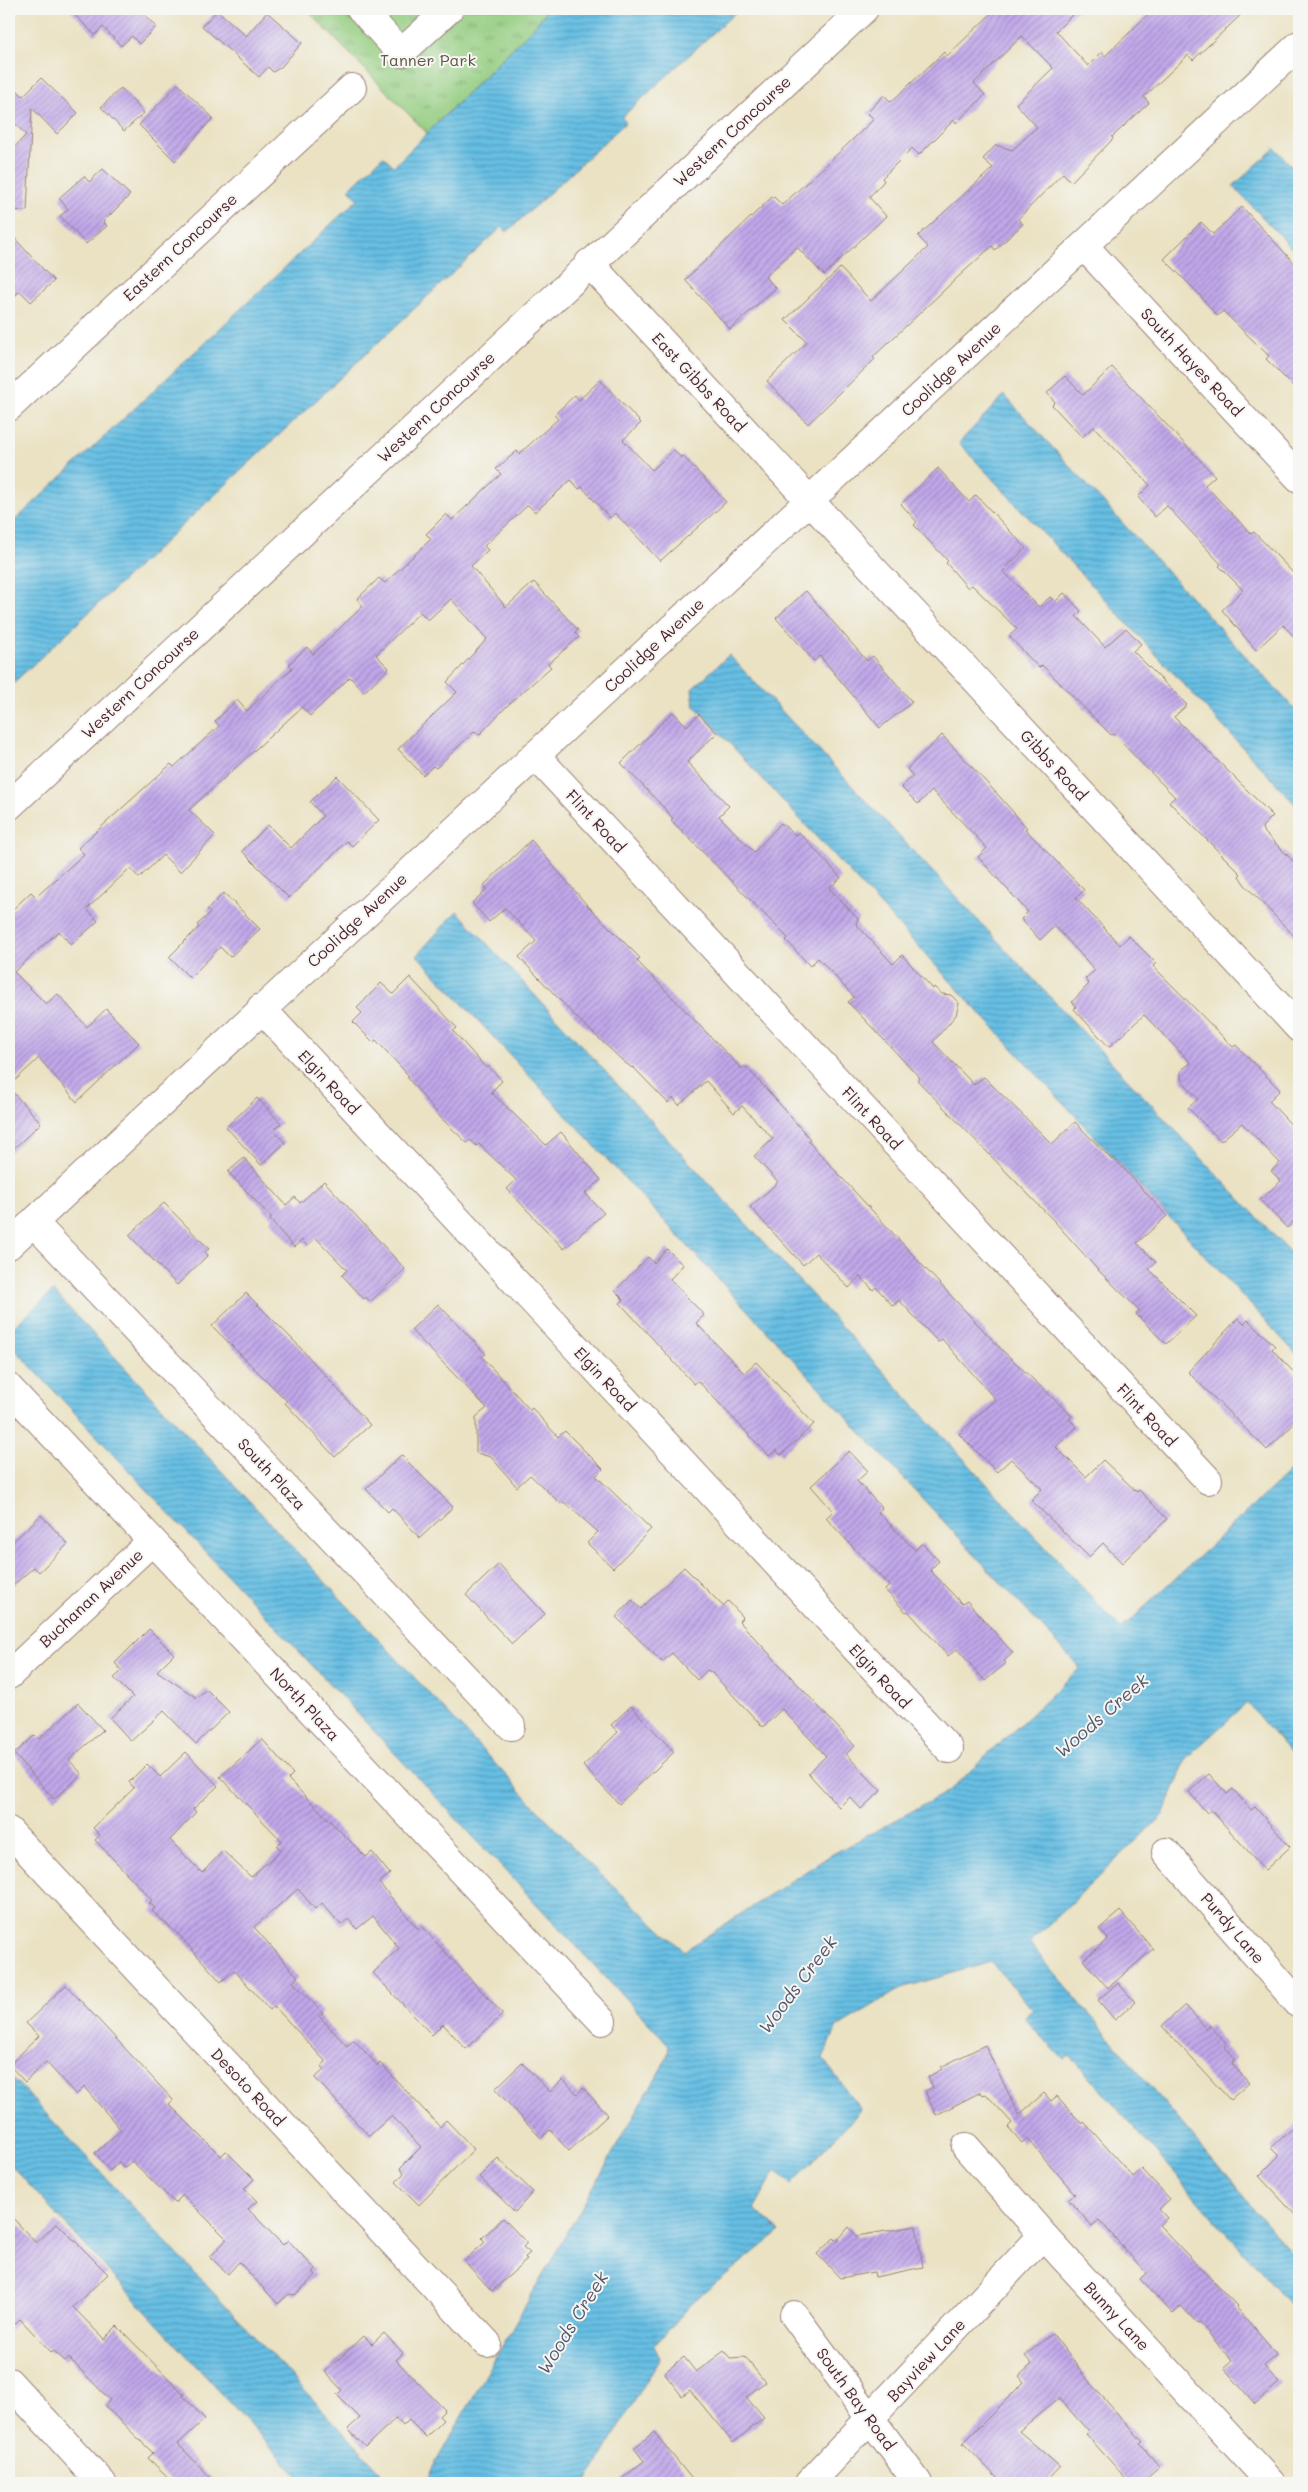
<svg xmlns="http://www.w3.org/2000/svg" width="1308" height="2492" font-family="Mali,sans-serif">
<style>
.park{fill:url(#park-tufts);stroke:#6f7656}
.water{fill:url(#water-rules);stroke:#586f88}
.building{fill:url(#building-hatch)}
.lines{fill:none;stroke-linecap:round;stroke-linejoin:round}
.minor-casing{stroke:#9a8077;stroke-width:30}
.minor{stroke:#fff;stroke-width:28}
.labels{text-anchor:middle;stroke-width:4;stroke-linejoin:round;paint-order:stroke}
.park-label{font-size:16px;fill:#605345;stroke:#f6f6f2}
.street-label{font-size:16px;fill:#4a1f2b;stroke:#f6f6f2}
.water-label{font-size:18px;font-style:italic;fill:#54576c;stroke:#f6f6f2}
</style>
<defs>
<pattern id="park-tufts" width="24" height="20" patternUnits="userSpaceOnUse" patternTransform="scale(1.25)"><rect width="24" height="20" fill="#94cd81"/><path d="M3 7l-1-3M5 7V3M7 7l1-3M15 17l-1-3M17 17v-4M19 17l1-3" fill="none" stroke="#7ba66a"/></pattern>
<pattern id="water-rules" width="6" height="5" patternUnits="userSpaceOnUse" patternTransform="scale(1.25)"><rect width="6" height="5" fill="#66bfe4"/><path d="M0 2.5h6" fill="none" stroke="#569bb9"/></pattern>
<pattern id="building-hatch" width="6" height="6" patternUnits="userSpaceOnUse" patternTransform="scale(1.25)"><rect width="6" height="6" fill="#c0a8ea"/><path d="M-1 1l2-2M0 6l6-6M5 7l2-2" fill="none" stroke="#9e88be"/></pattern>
</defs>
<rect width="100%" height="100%" fill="#f6f6f2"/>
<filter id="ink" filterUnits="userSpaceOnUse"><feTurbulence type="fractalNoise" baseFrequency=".02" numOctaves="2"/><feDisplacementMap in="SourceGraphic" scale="10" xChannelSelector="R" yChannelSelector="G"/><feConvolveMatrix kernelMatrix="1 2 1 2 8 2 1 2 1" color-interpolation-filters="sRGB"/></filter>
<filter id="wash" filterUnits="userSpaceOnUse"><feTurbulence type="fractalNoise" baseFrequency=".0096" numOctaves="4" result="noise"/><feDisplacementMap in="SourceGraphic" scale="20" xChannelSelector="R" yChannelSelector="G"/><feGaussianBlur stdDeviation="1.12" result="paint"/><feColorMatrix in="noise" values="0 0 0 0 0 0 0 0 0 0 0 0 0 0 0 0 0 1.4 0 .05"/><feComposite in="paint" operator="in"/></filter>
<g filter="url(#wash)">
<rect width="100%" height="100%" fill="#eae2c3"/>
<path class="park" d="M 306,9 L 548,9 L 533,28 L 427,133 Z"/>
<path class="water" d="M 548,9 L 739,9 L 622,117 L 626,122 L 507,232 L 502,227 L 9,687 L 9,526 L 358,199 L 349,189 L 383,156 L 394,166 L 533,28 Z
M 1275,148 L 1299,174 L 1299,256 L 1233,186 Z
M 1004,395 L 1299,714 L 1299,808 L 959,443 Z
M 729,655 L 1299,1262 L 1299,1357 L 694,705 L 692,689 Z
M 457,911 L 1121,1629 L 1299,1463 L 1299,1763 L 1247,1703 L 1187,1757 L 1163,1815 L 1029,1943 L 1299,2262 L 1299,2315 L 1070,2055 L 1064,2060 L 1023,2017 L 1033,2010 L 991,1962 L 902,1988 L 837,2027 L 823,2059 L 861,2110 L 791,2184 L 776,2170 L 754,2209 L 780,2231 L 696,2299 L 654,2346 L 660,2358 L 586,2483 L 424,2483 L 667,2058 L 669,2045 L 9,1343 L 9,1331 L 53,1291 L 587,1862 L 684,1951 L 831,1855 L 949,1791 L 1080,1668 L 417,955 Z
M 9,2074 L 391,2483 L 304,2483 L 9,2163 Z"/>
<g id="blocks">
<path class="building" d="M 69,9 L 139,9 L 156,27 L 139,44 L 132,36 L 121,46 L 103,27 L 95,35 Z
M 996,9 L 1078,9 L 1056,31 L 1088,66 L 1102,52 L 1105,56 L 1154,9 L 1247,9 L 1193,60 L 1188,55 L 1144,97 L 1149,103 L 1112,137 L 1113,139 L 1071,182 L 1063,173 L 1018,219 L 1023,224 L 995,250 L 992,246 L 957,278 L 873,357 L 875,359 L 808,424 L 767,381 L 807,342 L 785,320 L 840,268 L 871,301 L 928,247 L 918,236 L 993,168 L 983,159 L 996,145 L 1012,150 L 1037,127 L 1016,104 L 1053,68 L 1022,36 L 974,83 L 985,95 L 956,123 L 954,120 L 919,155 L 912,148 L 882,178 L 884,181 L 869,197 L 886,216 L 824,275 L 797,247 L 765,277 L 776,288 L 730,329 L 685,280 L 773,196 L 782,205 L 827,164 L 874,119 L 867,113 L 884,95 L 891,102 L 944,52 L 947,56 Z
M 217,10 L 246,36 L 267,12 L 302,43 L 281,67 L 273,72 L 268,67 L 259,77 L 202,26 Z
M 41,78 L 78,113 L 57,134 L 32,108 L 27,211 L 9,210 L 9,153 L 26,135 L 9,117 L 9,82 L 23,96 Z
M 178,84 L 213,118 L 175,161 L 139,125 Z
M 121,88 L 144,113 L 124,131 L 101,107 Z
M 103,169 L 130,195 L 103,222 L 107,226 L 86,244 L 60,216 L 68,209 L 59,198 L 84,176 L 89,182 Z
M 1242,207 L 1299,268 L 1299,392 L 1266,359 L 1269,356 L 1223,311 L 1217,316 L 1198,293 L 1164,259 L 1201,222 L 1213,234 Z
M 9,232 L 54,281 L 31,302 L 20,291 L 9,301 Z
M 1112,367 L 1215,476 L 1205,485 L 1251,534 L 1254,532 L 1299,579 L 1299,642 L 1283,625 L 1256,650 L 1222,610 L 1243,590 L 1219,566 L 1221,564 L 1167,506 L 1155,517 L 1138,497 L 1150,485 L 1094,427 L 1082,437 L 1052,405 L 1055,402 L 1047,393 L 1065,376 L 1083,395 Z
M 600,380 L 641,423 L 623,440 L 652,470 L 674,450 L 681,458 L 683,456 L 726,502 L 660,561 L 615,513 L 610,518 L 582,487 L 579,489 L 571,480 L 535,512 L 528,505 L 484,546 L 488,550 L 471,566 L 506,607 L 534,582 L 578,630 L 575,633 L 579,637 L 548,664 L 551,667 L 508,705 L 479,735 L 475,731 L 436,768 L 433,766 L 423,775 L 398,749 L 457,692 L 447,682 L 487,639 L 451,599 L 428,620 L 420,612 L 376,655 L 389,668 L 364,692 L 350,677 L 310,716 L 302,707 L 189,810 L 215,835 L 180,872 L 163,855 L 139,878 L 130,868 L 87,909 L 98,921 L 71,945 L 59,931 L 14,972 L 46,1004 L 58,994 L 87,1027 L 106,1009 L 139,1043 L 77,1102 L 39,1058 L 9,1086 L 9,913 L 31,892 L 36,897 L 84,854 L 78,848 L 171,764 L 174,767 L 219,726 L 215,721 L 237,700 L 247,711 L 292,668 L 289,664 L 307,647 L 313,654 L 363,606 L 357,599 L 379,578 L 385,583 L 431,539 L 426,534 L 446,514 L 452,520 L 501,474 L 496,469 L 517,451 L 519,454 L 558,419 L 554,415 L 575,395 L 579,400 Z
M 938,468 L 969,502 L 976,495 L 1026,548 L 1003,571 L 1039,607 L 1050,597 L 1055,602 L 1064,593 L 1081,611 L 1076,616 L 1105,647 L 1126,628 L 1141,644 L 1133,651 L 1187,705 L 1174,717 L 1273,816 L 1262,827 L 1263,831 L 1299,867 L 1299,941 L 1245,885 L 1239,876 L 1241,874 L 1169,802 L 1175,797 L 1113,734 L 1111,735 L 1042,665 L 1039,668 L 1009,636 L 1017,629 L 972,585 L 968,588 L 946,563 L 948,561 L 914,525 L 917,522 L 901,504 Z
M 806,591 L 867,661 L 873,656 L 912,702 L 880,728 L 820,656 L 814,661 L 776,618 Z
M 673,712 L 687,726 L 699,714 L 717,733 L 687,762 L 729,806 L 719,816 L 754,852 L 781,823 L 795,835 L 799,832 L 841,878 L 829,888 L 858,919 L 856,924 L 893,964 L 902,955 L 933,989 L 934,987 L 942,994 L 951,995 L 959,1003 L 956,1015 L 933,1042 L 974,1085 L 984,1077 L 1052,1144 L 1075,1122 L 1112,1160 L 1114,1158 L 1167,1216 L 1137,1243 L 1156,1262 L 1149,1269 L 1196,1316 L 1166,1344 L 1136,1314 L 1139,1310 L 1097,1269 L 1055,1222 L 917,1080 L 920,1078 L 848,1002 L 854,997 L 818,958 L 810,966 L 786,940 L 788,938 L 671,820 L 673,819 L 667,811 L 621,763 Z
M 942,735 L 1000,797 L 1027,828 L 1025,829 L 1084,890 L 1076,898 L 1120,945 L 1129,936 L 1156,963 L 1153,966 L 1233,1047 L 1236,1045 L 1280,1090 L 1269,1101 L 1299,1133 L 1299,1215 L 1287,1228 L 1260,1200 L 1281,1181 L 1271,1171 L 1280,1163 L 1242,1123 L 1221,1141 L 1188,1108 L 1198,1099 L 1181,1079 L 1181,1070 L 1191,1063 L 1144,1015 L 1109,1047 L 1074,1009 L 1076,1007 L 1072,1002 L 1089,984 L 1085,979 L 1095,970 L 1055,926 L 1040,940 L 1021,919 L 1028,912 L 978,857 L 987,848 L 932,791 L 918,804 L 901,787 L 913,776 L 907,769 Z
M 337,776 L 379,820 L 352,846 L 347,841 L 289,898 L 242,851 L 268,825 L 291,848 L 323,816 L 310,802 Z
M 531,840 L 587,905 L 640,958 L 637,961 L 742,1069 L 745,1066 L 770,1093 L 810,1139 L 808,1141 L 924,1267 L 1002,1350 L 1072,1416 L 1069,1419 L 1077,1427 L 1056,1447 L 1086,1477 L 1103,1460 L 1137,1492 L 1139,1490 L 1167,1519 L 1122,1563 L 1103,1543 L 1089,1557 L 1031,1500 L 1042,1489 L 1011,1459 L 997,1472 L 959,1434 L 995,1399 L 942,1339 L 938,1342 L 899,1300 L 893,1306 L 876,1287 L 873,1290 L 860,1276 L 849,1288 L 816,1253 L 803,1265 L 750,1207 L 778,1182 L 754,1156 L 773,1139 L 742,1106 L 734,1113 L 706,1081 L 679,1105 L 673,1098 L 668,1103 L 633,1067 L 632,1068 L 623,1061 L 577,1018 L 519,957 L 536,941 L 505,908 L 489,922 L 472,903 L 487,889 L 484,885 Z
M 224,893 L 260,929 L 230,957 L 220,947 L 190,978 L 169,957 L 199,927 L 197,925 L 210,913 L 207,910 Z
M 410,977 L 457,1028 L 453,1031 L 486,1068 L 488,1066 L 502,1081 L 491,1092 L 546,1145 L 561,1132 L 601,1180 L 585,1193 L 604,1213 L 564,1249 L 507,1189 L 516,1180 L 479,1144 L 477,1146 L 470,1140 L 467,1143 L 440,1117 L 407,1077 L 409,1076 L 376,1040 L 373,1042 L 353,1022 L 362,1013 L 357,1008 L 381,983 L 393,994 Z
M 9,1088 L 41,1123 L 9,1153 Z
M 257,1098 L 281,1123 L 274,1130 L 285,1143 L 261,1165 L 226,1127 Z
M 244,1158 L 286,1205 L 295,1197 L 300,1203 L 324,1181 L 405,1269 L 370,1302 L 366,1297 L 364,1299 L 342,1275 L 347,1270 L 316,1238 L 307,1246 L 302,1240 L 294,1247 L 270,1220 L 272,1218 L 228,1172 Z
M 164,1203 L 209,1249 L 205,1252 L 208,1255 L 177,1285 L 129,1235 Z
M 667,1249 L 683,1265 L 670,1279 L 704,1315 L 696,1323 L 744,1373 L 756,1362 L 814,1424 L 781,1455 L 776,1450 L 769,1456 L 698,1381 L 694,1384 L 620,1303 L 624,1300 L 615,1291 L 648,1257 L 654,1263 Z
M 246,1293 L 296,1343 L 370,1425 L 335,1457 L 285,1403 L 287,1401 L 212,1326 Z
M 438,1304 L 486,1354 L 482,1357 L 530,1410 L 532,1408 L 558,1437 L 565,1431 L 603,1469 L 596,1476 L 651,1529 L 613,1568 L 587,1543 L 598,1532 L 564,1502 L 561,1504 L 530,1475 L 517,1487 L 491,1457 L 476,1453 L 476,1417 L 487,1408 L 411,1330 Z
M 1238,1318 L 1244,1324 L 1248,1320 L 1275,1346 L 1272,1349 L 1299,1378 L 1299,1419 L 1267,1450 L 1188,1372 Z
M 849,1451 L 868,1471 L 857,1481 L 882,1508 L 878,1512 L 915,1550 L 922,1543 L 939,1561 L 930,1570 L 962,1604 L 967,1601 L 1013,1653 L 1004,1661 L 1006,1663 L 985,1681 L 957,1649 L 948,1656 L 908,1611 L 906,1612 L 885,1590 L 889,1586 L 826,1518 L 833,1511 L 811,1486 Z
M 401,1455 L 453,1507 L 420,1538 L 392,1508 L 388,1512 L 366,1489 Z
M 41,1515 L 68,1544 L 39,1572 L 34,1567 L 9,1589 L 9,1545 Z
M 499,1564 L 545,1614 L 512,1644 L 466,1595 Z
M 684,1567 L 723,1606 L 728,1601 L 743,1617 L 739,1621 L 855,1746 L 846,1754 L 881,1791 L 861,1809 L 850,1797 L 839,1807 L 808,1773 L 826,1756 L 782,1709 L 763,1727 L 712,1673 L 707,1670 L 697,1680 L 672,1653 L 662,1662 L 616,1617 L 632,1600 L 641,1609 Z
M 149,1629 L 174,1654 L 157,1671 L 197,1698 L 206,1689 L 229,1712 L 196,1744 L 164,1711 L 131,1741 L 110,1718 L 133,1697 L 114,1678 L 122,1671 L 115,1663 Z
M 78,1703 L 103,1730 L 69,1760 L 82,1774 L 54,1799 L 14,1754 L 35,1735 L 39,1739 Z
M 631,1706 L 674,1752 L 619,1804 L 583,1766 L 618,1732 L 611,1725 Z
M 262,1739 L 293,1774 L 288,1779 L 366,1857 L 372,1852 L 390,1874 L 379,1883 L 418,1929 L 421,1926 L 503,2014 L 466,2049 L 443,2024 L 432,2035 L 373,1973 L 399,1948 L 373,1916 L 357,1929 L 348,1919 L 341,1925 L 322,1903 L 315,1909 L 298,1889 L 254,1927 L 298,1977 L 293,1982 L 323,2013 L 319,2016 L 347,2046 L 354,2040 L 378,2066 L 380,2063 L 440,2127 L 446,2120 L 474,2149 L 419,2205 L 396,2182 L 404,2173 L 400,2168 L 421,2147 L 391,2116 L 369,2136 L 315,2078 L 324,2070 L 321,2066 L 326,2062 L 274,2006 L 270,2010 L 234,1970 L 221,1982 L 180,1936 L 152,1911 L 155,1908 L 149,1903 L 152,1900 L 95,1840 L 100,1835 L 93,1828 L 134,1788 L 129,1782 L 147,1764 L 160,1777 L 186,1752 L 218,1786 L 193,1809 L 196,1812 L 170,1840 L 202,1873 L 223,1851 L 251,1877 L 281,1850 L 277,1846 L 282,1841 L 220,1777 Z
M 1209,1774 L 1227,1794 L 1233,1789 L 1251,1810 L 1255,1807 L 1290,1847 L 1265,1870 L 1211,1810 L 1207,1813 L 1189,1792 Z
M 1120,1911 L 1153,1949 L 1108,1988 L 1083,1960 L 1108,1939 L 1099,1929 Z
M 1118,1983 L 1135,2002 L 1115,2020 L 1098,2000 Z
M 66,1985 L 173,2100 L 169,2104 L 221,2156 L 226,2151 L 254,2179 L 244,2189 L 257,2201 L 248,2209 L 283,2245 L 288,2240 L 316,2270 L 313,2272 L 316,2275 L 295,2295 L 289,2294 L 278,2304 L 239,2262 L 228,2274 L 210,2257 L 227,2239 L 183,2195 L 175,2203 L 132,2161 L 124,2168 L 119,2162 L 110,2171 L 95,2153 L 121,2130 L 84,2087 L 76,2095 L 46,2062 L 25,2082 L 9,2065 L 39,2036 L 26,2023 Z
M 1185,2005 L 1206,2028 L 1210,2025 L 1226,2044 L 1224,2046 L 1235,2058 L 1232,2064 L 1249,2083 L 1230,2100 L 1162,2026 Z
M 985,2045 L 1019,2115 L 1044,2093 L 1051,2101 L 1057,2096 L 1082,2124 L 1084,2122 L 1133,2177 L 1142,2169 L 1170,2199 L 1159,2209 L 1167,2218 L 1159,2225 L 1237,2306 L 1236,2307 L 1277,2355 L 1264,2366 L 1279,2383 L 1255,2404 L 1224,2368 L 1232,2361 L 1200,2323 L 1198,2324 L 1181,2306 L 1173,2314 L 1140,2279 L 1146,2273 L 1099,2220 L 1092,2226 L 1068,2199 L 1075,2194 L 1027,2138 L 1022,2143 L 1008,2127 L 1012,2123 L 986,2094 L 983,2095 L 981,2092 L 936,2115 L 925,2091 L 933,2087 L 928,2077 L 942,2069 L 941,2067 Z
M 522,2063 L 550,2092 L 563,2079 L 577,2094 L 583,2088 L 608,2115 L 569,2151 L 550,2130 L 541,2138 L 495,2089 Z
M 1299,2122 L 1299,2219 L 1259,2176 L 1279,2156 L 1271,2148 Z
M 498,2158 L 533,2192 L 515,2212 L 479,2177 Z
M 9,2214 L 36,2243 L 57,2223 L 108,2274 L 73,2307 L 104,2339 L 117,2326 L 185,2395 L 183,2396 L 205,2419 L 178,2444 L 216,2483 L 174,2483 L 148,2458 L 153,2453 L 105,2406 L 110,2400 L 69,2358 L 65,2361 L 54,2351 L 52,2353 L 20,2319 L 9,2330 Z
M 503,2218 L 527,2243 L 523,2247 L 530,2253 L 525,2257 L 527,2260 L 492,2291 L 464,2261 L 485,2242 L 482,2238 Z
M 916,2226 L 923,2267 L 875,2277 L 874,2272 L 840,2278 L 817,2254 L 834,2238 L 837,2241 L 849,2227 L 857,2236 Z
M 384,2333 L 403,2353 L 396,2360 L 445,2410 L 439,2416 L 443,2420 L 426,2437 L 409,2420 L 403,2426 L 396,2418 L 365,2447 L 348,2429 L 360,2418 L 337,2395 L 342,2390 L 325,2372 L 364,2336 L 372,2344 Z
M 1052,2333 L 1091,2384 L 1143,2442 L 1140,2444 L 1160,2467 L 1141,2483 L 1130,2483 L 1086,2434 L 1089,2432 L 1059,2398 L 1019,2431 L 1060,2467 L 1045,2483 L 1002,2483 L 963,2443 L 1024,2382 L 1019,2376 L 1032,2364 L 1025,2356 Z
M 724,2351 L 730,2358 L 745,2357 L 765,2382 L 746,2397 L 764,2418 L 733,2443 L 690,2390 L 682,2396 L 664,2373 L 684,2357 L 696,2372 Z
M 654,2432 L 695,2483 L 616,2483 L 644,2461 L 634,2448 Z"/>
</g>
</g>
<g filter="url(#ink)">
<use href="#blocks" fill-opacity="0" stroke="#9a8077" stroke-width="1"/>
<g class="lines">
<defs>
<path id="minor" d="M 361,9 L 401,53 L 449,9
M 1084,246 L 1299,478
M 589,263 L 1299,1028
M 9,407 L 352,88
M 535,755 L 1208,1480
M 9,806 L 864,9
M 261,1008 L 949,1749
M 33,1222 L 511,1726
M 9,1245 L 1299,45
M 9,1388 L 602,2021
M 9,1675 L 152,1541
M 9,1831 L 487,2343
M 1166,1852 L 1299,2004
M 966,2147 L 1043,2235 L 1271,2483
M 794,2315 L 918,2483
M 9,2382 L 102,2483
M 809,2483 L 1043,2235"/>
</defs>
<use href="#minor" class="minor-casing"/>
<use href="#minor" class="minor"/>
</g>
</g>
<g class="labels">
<g class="park-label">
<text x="428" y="66">Tanner Park</text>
</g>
<g class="street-label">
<text transform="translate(732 131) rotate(-43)" y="6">Western Concourse</text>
<text transform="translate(180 247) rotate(-43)" y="6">Eastern Concourse</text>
<text transform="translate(1192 362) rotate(47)" y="6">South Hayes Road</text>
<text transform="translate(951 369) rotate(-43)" y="6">Coolidge Avenue</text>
<text transform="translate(699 382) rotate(47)" y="6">East Gibbs Road</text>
<text transform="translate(436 407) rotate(-43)" y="6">Western Concourse</text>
<text transform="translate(654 645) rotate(-43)" y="6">Coolidge Avenue</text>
<text transform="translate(140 683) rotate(-43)" y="6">Western Concourse</text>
<text transform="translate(1054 765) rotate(47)" y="6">Gibbs Road</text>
<text transform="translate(596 821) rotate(47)" y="6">Flint Road</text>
<text transform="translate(357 920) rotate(-43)" y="6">Coolidge Avenue</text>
<text transform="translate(329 1082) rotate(47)" y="6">Elgin Road</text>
<text transform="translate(872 1118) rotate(47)" y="6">Flint Road</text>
<text transform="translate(605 1379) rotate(47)" y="6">Elgin Road</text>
<text transform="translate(1147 1415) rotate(47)" y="6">Flint Road</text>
<text transform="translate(272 1474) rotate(47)" y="6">South Plaza</text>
<text transform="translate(91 1598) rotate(-43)" y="6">Buchanan Avenue</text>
<text transform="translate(880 1676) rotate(47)" y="6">Elgin Road</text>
<text transform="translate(305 1704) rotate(47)" y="6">North Plaza</text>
<text transform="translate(1233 1928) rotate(49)" y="6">Purdy Lane</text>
<text transform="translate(248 2087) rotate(47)" y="6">Desoto Road</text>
<text transform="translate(1117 2316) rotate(47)" y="6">Bunny Lane</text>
<text transform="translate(926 2360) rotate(-47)" y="6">Bayview Lane</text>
<text transform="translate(856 2399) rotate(54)" y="6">South Bay Road</text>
</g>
<g class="water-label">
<text transform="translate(1102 1716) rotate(-41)" y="6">Woods Creek</text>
<text transform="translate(798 1985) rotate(-53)" y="6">Woods Creek</text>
<text transform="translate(573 2323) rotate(-58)" y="6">Woods Creek</text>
</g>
</g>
<rect width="1308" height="2492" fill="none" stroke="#f6f6f2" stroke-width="30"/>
</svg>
